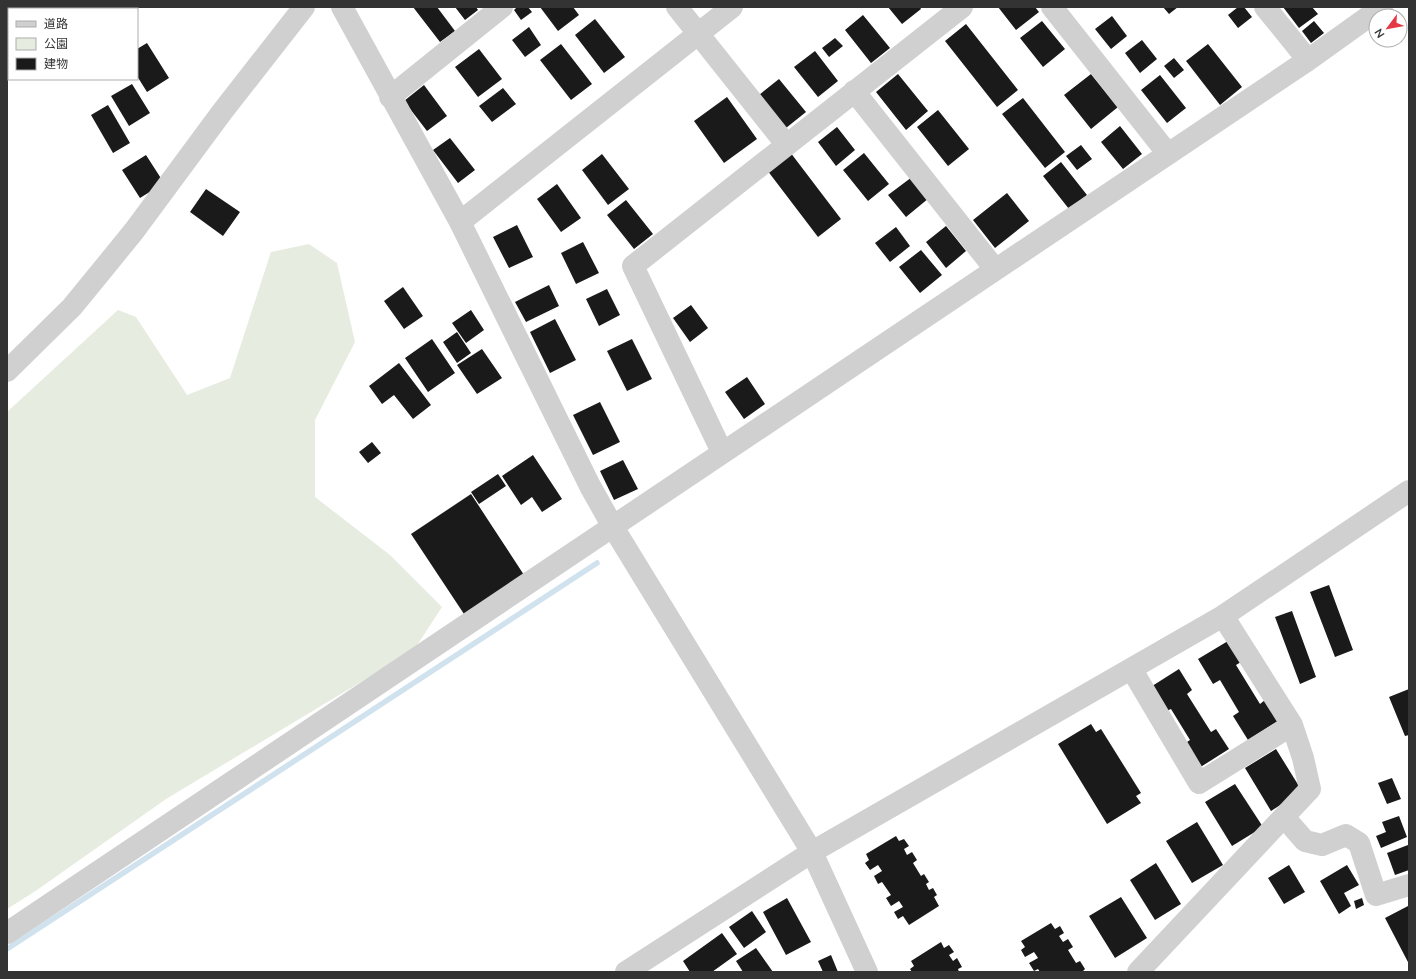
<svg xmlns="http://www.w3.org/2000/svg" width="1416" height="979" font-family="Mulish,'Noto Sans JP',sans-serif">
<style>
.green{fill:#e6ecdf}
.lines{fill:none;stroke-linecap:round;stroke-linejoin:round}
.stream{stroke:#cfe2ee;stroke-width:5.5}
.building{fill:#1a1a1a}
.minor{stroke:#d0d0d0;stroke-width:22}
</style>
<rect width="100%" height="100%" fill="#fff"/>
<path class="green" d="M 309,244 L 337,263 L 355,342 L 315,420 L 315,497 L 390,555 L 442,607 L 414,650 L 166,799 L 37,890 L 7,909 L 7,412 L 118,310 L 136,317 L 187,395 L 230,378 L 271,252 Z"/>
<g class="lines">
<path class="stream" d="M 7,949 L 597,563"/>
</g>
<path class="building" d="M 413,7 L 437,7 L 455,31 L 440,42 Z
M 455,7 L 476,7 L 478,10 L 465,20 Z
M 517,7 L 528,7 L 532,12 L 521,20 L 514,10 Z
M 540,7 L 573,7 L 579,15 L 558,31 Z
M 888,7 L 920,7 L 921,9 L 902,24 Z
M 998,7 L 1035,7 L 1039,12 L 1016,30 Z
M 1163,7 L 1178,7 L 1169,14 Z
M 1238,7 L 1244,7 L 1252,17 L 1238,28 L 1228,15 Z
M 1283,7 L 1312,7 L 1318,14 L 1299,28 Z
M 863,15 L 890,48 L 871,63 L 845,30 Z
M 1112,16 L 1127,36 L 1111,49 L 1095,29 Z
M 595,19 L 625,57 L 604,73 L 575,35 Z
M 1042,21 L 1065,49 L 1043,67 L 1020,38 Z
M 1314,21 L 1324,33 L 1311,43 L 1302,31 Z
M 966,24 L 1018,90 L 997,107 L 945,41 Z
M 529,27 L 541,45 L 525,57 L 512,40 Z
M 835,38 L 843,46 L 829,57 L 822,48 Z
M 1142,40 L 1157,59 L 1140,73 L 1125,53 Z
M 147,43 L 169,78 L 147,92 L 137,76 L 137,49 Z
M 561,44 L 592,84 L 571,100 L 540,60 Z
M 1208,44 L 1242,87 L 1220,105 L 1186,61 Z
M 479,49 L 502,79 L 478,97 L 455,67 Z
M 815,51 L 838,81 L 818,97 L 794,67 Z
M 1174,58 L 1184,70 L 1174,78 L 1164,66 Z
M 898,74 L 928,111 L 906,130 L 876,92 Z
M 1091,74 L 1118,107 L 1091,129 L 1064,95 Z
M 1160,75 L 1186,108 L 1167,123 L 1141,90 Z
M 779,79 L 806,112 L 786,128 L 759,95 Z
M 132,84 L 150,113 L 129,126 L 111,96 Z
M 424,85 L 447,116 L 427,131 L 404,101 Z
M 503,88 L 516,104 L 492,122 L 479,106 Z
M 727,97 L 757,139 L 724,163 L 694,121 Z
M 1023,98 L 1065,152 L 1045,168 L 1002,114 Z
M 108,105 L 130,143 L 113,153 L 91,115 Z
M 938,110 L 969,149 L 948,166 L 917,127 Z
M 1120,126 L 1142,154 L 1123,169 L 1101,142 Z
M 837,127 L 855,150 L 836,166 L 818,142 Z
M 450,138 L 475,170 L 458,183 L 433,150 Z
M 1081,145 L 1092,159 L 1077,170 L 1066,156 Z
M 790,152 L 841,219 L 818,237 L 767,170 Z
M 864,153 L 889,184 L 868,201 L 843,170 Z
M 602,154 L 629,189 L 608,205 L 582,170 Z
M 146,155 L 164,183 L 140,198 L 122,170 Z
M 1061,162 L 1087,195 L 1069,209 L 1043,176 Z
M 912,177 L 929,198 L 906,217 L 888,195 Z
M 557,184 L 581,218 L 561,232 L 537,199 Z
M 206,189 L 240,212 L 223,236 L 190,212 Z
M 1007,193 L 1029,221 L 995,248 L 973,220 Z
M 626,200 L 653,234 L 634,249 L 607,215 Z
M 517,225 L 533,257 L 509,268 L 493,237 Z
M 946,226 L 966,251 L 946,268 L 926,242 Z
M 896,227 L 910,246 L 890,262 L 875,243 Z
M 583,242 L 599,273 L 576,284 L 561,253 Z
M 921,250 L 942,275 L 920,293 L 899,267 Z
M 549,285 L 559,306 L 526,322 L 515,302 Z
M 403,287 L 423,316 L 404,329 L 384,301 Z
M 607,289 L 620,315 L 599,326 L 586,299 Z
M 691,305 L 708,328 L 690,342 L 673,318 Z
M 471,310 L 484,330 L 466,343 L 452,323 Z
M 555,319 L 576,360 L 550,373 L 530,332 Z
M 457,332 L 471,353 L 457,363 L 443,342 Z
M 432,339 L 455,373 L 428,392 L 405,358 Z
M 632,339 L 652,379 L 627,391 L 607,351 Z
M 482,349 L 502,378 L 477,394 L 457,365 Z
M 399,363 L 431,405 L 413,419 L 394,395 L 382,404 L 369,386 Z
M 747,377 L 765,404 L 744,419 L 725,392 Z
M 600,402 L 620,442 L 593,455 L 573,415 Z
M 372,442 L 381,453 L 368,463 L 359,452 Z
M 533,455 L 562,499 L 542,512 L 532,497 L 521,505 L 502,476 Z
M 623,460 L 638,489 L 614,500 L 600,471 Z
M 498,474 L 506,486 L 479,504 L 471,492 Z
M 471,494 L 524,575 L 464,614 L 411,534 Z
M 1329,585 L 1353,650 L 1335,657 L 1310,592 Z
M 1292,611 L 1316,677 L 1300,684 L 1275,617 Z
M 1228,641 L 1241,662 L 1236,665 L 1260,704 L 1265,700 L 1278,721 L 1248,740 L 1233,716 L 1239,712 L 1220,680 L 1213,684 L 1198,659 Z
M 1179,669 L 1192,690 L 1187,694 L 1211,732 L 1216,729 L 1229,749 L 1199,768 L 1184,744 L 1190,740 L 1171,709 L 1164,712 L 1149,688 Z
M 1409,689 L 1409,735 L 1405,736 L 1389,697 Z
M 1091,724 L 1096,732 L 1101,729 L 1141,793 L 1136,796 L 1141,803 L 1107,824 L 1058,744 Z
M 1276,749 L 1302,791 L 1271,811 L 1245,768 Z
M 1392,778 L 1401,799 L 1387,804 L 1378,783 Z
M 1235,784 L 1263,827 L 1232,846 L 1205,802 Z
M 1399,816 L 1407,837 L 1381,848 L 1376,836 L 1386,832 L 1382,822 Z
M 1197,822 L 1223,865 L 1192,883 L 1166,841 Z
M 896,836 L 899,841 L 904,839 L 909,846 L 904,849 L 907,855 L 912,852 L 917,860 L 913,863 L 921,876 L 924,874 L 929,882 L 926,884 L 929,890 L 933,888 L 937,895 L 934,897 L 939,906 L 909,925 L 903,916 L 898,919 L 894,912 L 903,907 L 899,901 L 891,906 L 886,898 L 891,895 L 882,882 L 878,884 L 874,876 L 882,871 L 878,865 L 870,870 L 865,863 L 869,860 L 866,854 Z
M 1408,845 L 1409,870 L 1395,875 L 1387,853 Z
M 1156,863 L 1181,904 L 1155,920 L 1130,880 Z
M 1289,865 L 1305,892 L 1284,904 L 1268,878 Z
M 1347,865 L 1359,885 L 1344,893 L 1351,906 L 1339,914 L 1320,881 Z
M 1121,897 L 1147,938 L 1115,958 L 1089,916 Z
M 787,898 L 811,942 L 786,955 L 763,912 Z
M 1362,898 L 1364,905 L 1356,909 L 1354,901 Z
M 1408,906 L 1409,909 L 1409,964 L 1385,918 Z
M 752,911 L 766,932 L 744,948 L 729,927 Z
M 1051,923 L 1055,929 L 1060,926 L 1064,933 L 1059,936 L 1063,942 L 1068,939 L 1073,947 L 1068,950 L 1076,963 L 1080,961 L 1085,969 L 1082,972 L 1040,972 L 1038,969 L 1034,971 L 1029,963 L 1038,958 L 1034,952 L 1025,957 L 1021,950 L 1025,947 L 1021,941 Z
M 722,933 L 737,954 L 712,972 L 690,972 L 683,961 Z
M 941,942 L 944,948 L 949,945 L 954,952 L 949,955 L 953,961 L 957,958 L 962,967 L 958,969 L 959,972 L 912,972 L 910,969 L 914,966 L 911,961 Z
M 756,948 L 773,972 L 743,972 L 736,961 Z
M 831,955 L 838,972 L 823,972 L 818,961 Z"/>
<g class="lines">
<path class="minor" d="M 342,7 L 460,222 L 590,486 L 613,527 L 812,852 L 867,972
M 677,7 L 786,144
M 1052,7 L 1168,154
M 1265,7 L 1308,60
M 854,91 L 995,269
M 390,97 L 502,7
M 460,222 L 732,7
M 7,371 L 72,307 L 99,274 L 134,231 L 222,112 L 304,7
M 722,452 L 633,266 L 962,7
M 1132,670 L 1199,783 L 1292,725
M 1284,817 L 1305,841 L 1322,845 L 1346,835 L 1359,843 L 1376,895 L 1409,885
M 7,933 L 1308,60 L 1382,7
M 626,972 L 812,852 L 1223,616 L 1409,491
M 1138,972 L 1310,789 L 1303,758 L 1292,725 L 1223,616"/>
</g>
<rect width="1416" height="979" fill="none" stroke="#333333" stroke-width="16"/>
<rect x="8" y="8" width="130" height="72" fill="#ffffff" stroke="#adadad"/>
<rect x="16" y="21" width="20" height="6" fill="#d0d0d0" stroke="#adadad"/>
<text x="44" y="28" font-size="12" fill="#333333">道路</text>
<rect x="16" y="38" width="20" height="12" fill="#e6ecdf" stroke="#adadad"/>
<text x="44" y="48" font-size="12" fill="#333333">公園</text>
<rect x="16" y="58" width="20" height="12" fill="#1a1a1a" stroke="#adadad"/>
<text x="44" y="68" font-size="12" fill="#333333">建物</text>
<g transform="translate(1388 28) rotate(238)"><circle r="19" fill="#ffffff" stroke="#adadad"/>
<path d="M0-3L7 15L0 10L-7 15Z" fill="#e63946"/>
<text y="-6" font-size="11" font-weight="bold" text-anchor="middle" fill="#333333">N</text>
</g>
</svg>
